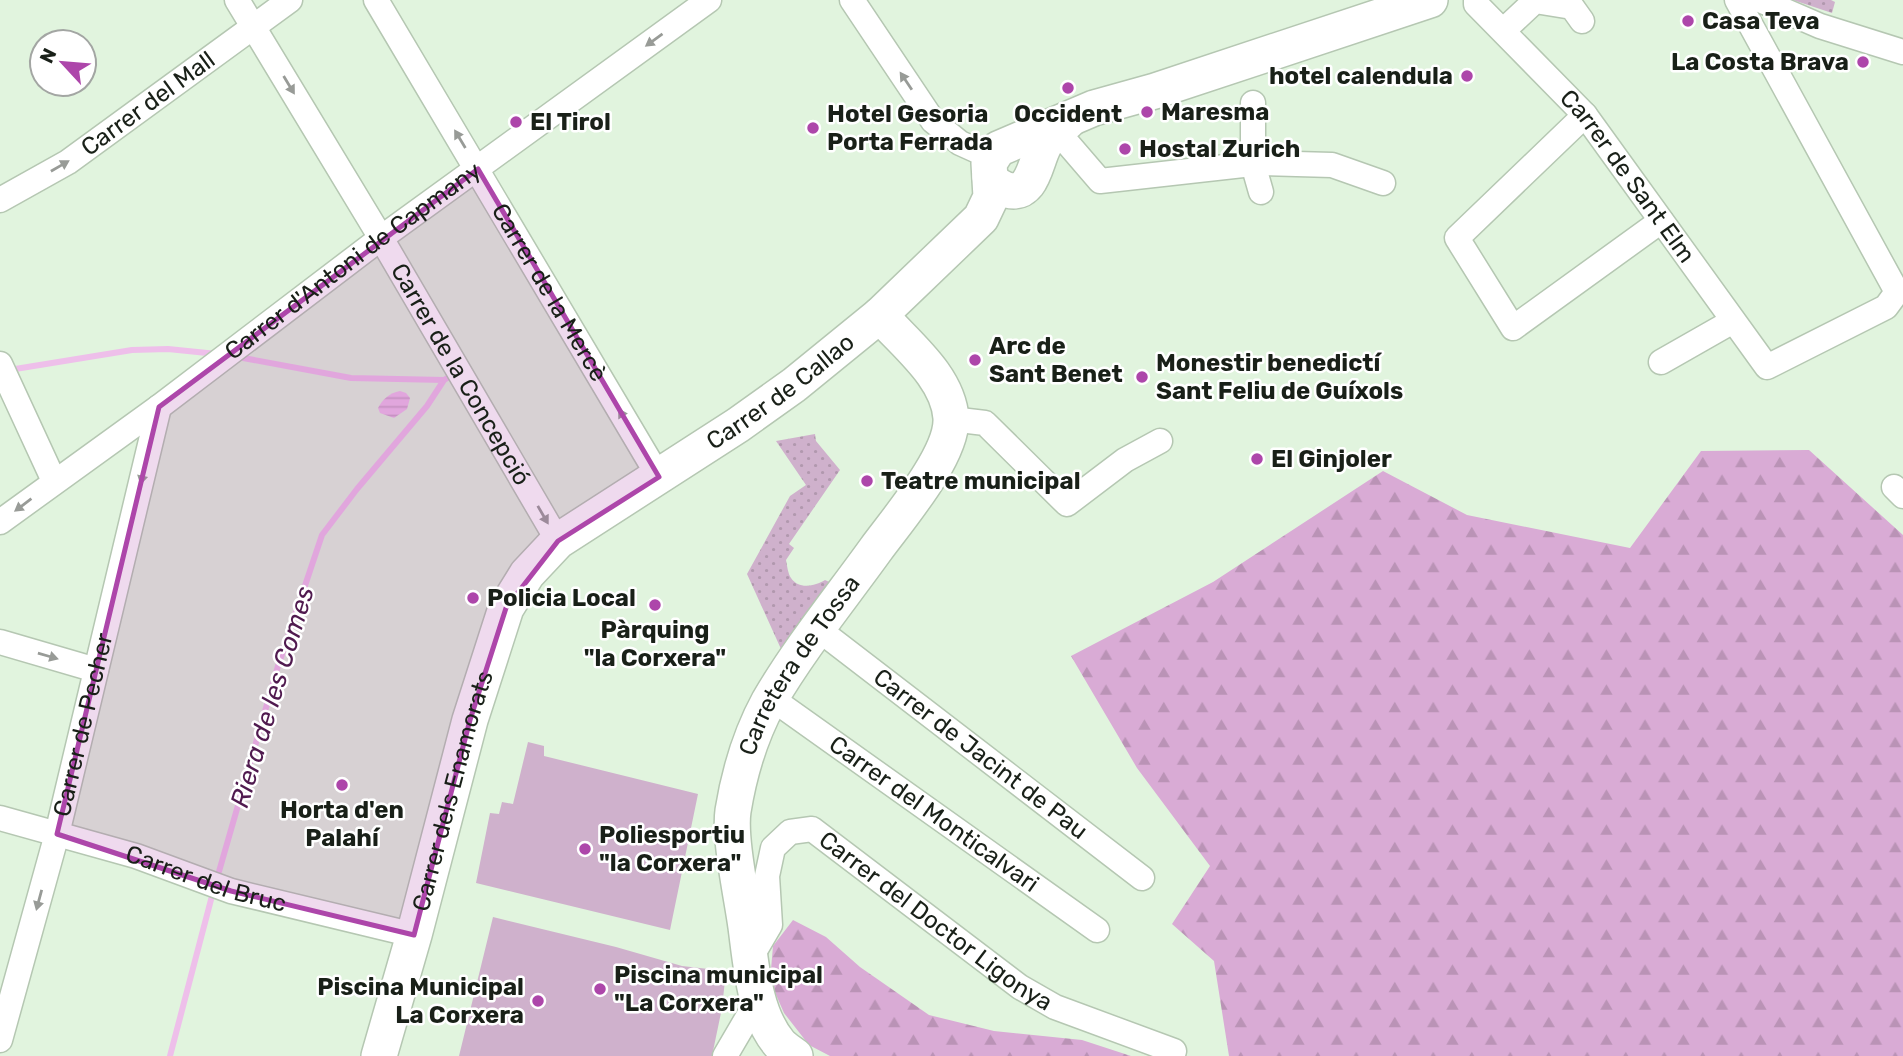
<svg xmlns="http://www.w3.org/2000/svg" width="1903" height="1056" font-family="Rubik,sans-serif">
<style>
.grass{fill:url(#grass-dots)}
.forest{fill:url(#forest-firs)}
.pitch{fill:#cfb1cc}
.water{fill:url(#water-rules)}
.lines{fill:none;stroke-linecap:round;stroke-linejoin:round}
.stream{stroke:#eebfea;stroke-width:6}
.minor-casing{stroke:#b5c7b2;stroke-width:27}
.secondary-casing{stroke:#b5c7b2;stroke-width:38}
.minor{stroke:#fff;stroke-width:24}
.secondary{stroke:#fff;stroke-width:35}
.oneway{fill:#989b97}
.marked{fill:#ad46aa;fill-opacity:0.2;stroke:#ad46aa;stroke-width:5;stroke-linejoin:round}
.poi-dot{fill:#ad46aa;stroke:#fff;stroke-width:2.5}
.labels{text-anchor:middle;stroke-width:5;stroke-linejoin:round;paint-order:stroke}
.poi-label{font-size:24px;font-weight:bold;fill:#192018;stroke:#fff;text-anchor:start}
.street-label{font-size:24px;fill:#192018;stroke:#fff}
.water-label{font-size:26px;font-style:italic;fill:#501a4f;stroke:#fff}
</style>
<defs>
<pattern id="grass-dots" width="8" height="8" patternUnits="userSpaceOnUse" patternTransform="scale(1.75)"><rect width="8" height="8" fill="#cfb1cc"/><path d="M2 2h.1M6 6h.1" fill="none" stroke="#b198ae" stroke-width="1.8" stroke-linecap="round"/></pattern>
<pattern id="forest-firs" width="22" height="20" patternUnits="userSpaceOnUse" patternTransform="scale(1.75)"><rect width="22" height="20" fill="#d9abd5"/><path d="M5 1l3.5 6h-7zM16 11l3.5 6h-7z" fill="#ba93b6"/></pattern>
<pattern id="water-rules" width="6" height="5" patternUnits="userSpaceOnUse" patternTransform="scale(1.75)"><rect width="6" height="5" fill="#eebfea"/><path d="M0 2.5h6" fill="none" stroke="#cca4c8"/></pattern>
</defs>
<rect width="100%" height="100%" fill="#e1f4de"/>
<path class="grass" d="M 1793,0 L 1831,0 L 1835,2 L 1832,13 Z
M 815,434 L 816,441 L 840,470 L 789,544 L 794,548 L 786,560 C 787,565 788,574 791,578 C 799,590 815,586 825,580 L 838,586 L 786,660 L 747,574 L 790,496 L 806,485 L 776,441 Z"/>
<path class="forest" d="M 1809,450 L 1903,535 L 1903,1056 L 1229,1056 L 1214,961 L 1172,924 L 1210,866 L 1137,768 L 1071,656 L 1213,582 L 1383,471 L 1467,515 L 1630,548 L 1701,451 Z
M 793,920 L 826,937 L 860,967 L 929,1015 L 994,1031 L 1082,1040 L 1131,1056 L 830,1056 L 809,1045 L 784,1013 L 770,981 L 773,946 Z"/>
<path class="pitch" d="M 528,742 L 544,746 L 544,756 L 698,794 L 670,930 L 476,883 L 490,813 L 499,814 L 502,802 L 513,804 Z
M 493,917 L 616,947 L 682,966 L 726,971 L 722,1008 L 712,1056 L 459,1056 Z"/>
<path class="water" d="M 400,391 L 406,393 L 410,398 L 407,409 L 394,418 L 380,413 L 378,408 C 383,399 389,393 400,391 Z"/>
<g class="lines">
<path class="stream" d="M 238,357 L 351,378 L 444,380
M 9,370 L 132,350 L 168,349 L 217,354
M 216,882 L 278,666 L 322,535 L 357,489 L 427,406 L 444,380 L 449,377
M 170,1056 L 213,892"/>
<defs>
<g id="minor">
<path id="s1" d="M 237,0 L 381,238 L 558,541"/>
<path id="s2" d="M 376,0 L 659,477"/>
<path d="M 852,0 L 933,121 L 960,143 L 991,157"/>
<path id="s3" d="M 1476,0 L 1476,4 L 1585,115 L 1767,367 L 1886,307 L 1897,292 L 1737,0"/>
<path d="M 1760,0 L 1820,26 L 1903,52"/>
<path d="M 1504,30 L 1535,1 L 1572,7 L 1582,21"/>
<path d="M 1253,103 L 1253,164 L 1261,192"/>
<path d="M 1585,115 L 1457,238 L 1513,328 L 1661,221"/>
<path d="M 1057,131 L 1100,181 L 1261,163 L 1332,165 L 1383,183"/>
<path id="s4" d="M 0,200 L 68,162 L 290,0"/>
<path d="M 1661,362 L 1733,321"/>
<path d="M 0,364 L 54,481"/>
<path d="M 951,419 L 985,423 L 1067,504 L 1125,460 L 1160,441"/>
<path d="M 1894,487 L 1903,496"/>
<path id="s5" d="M 0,522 L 159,407 L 381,238 L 709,0"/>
<path id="s6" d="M 818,629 L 1142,878"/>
<path d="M 0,642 L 96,670"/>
<path id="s7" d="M 771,698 L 1097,930"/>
<path id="s8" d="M 0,818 L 136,856 L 231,891 L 414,935"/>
<path id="s9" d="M 750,959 L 770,925 L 767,876 L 773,848 L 790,832 L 812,829 L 1020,987 L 1055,1007 L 1174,1051"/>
<path id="s10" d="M 0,1040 L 57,834 L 159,407"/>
<path d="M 725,1056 L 759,998"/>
</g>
<g id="secondary">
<path d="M 990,177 C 994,184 999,188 1007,190 C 1034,197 1035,160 1045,144 C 1051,135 1060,128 1068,121"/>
<path id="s11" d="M 379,1056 L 414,935 L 470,720 L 506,608 L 527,574 L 558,541 L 738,425 L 794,385 L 880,315 L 981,218 L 991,197 L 989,163 L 998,149 L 1094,108 L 1155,91 L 1430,0"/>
<path id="s12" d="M 795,1056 C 790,1052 783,1048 779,1043 C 754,1013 751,964 746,927 C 742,897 729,839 733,811 C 739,774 751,734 769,701 C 800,648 840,599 876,549 C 898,519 953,455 951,418 C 948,376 905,344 880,315"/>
</g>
</defs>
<use href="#minor" class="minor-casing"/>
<use href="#secondary" class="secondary-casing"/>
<use href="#minor" class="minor"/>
<use href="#secondary" class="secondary"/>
</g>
<defs><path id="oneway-solid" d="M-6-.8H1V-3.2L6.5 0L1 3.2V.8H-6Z" transform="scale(1.75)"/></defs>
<g class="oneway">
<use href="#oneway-solid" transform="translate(654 40) rotate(144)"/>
<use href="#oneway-solid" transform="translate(906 81) rotate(-124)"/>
<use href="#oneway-solid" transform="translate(289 85) rotate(59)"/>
<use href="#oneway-solid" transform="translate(460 139) rotate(-121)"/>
<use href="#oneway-solid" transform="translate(60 166) rotate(-30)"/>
<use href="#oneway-solid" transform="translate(624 418) rotate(-121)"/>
<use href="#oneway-solid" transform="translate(143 474) rotate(103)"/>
<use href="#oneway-solid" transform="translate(23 505) rotate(143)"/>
<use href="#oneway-solid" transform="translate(543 515) rotate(60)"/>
<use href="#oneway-solid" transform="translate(48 656) rotate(16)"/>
<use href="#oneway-solid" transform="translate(39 900) rotate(105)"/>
</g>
<path class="marked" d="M 478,169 L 659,477 L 558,541 L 506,608 L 470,720 L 414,935 L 231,891 L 57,834 L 159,407 Z"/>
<g class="poi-dot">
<circle cx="1688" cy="21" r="7"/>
<circle cx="1863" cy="62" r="7"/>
<circle cx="1467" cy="76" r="7"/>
<circle cx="1068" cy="88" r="7"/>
<circle cx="1147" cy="112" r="7"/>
<circle cx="516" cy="122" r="7"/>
<circle cx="813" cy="128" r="7"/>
<circle cx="1125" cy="149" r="7"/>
<circle cx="975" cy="360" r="7"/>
<circle cx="1142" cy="377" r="7"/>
<circle cx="1257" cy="459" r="7"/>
<circle cx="867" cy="481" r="7"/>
<circle cx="473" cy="598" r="7"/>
<circle cx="655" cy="605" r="7"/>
<circle cx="342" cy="785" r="7"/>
<circle cx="585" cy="849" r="7"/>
<circle cx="600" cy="989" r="7"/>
<circle cx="538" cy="1001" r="7"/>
</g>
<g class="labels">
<g class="poi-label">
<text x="1702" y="29">Casa Teva</text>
<text x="1849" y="70" text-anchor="end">La Costa Brava</text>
<text x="1453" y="84" text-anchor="end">hotel calendula</text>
<text x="1161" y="120">Maresma</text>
<text x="827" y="122">Hotel Gesoria<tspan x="827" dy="28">Porta Ferrada</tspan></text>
<text x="1068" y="122" text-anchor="middle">Occident</text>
<text x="530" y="130">El Tirol</text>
<text x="1139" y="157">Hostal Zurich</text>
<text x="989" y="354">Arc de<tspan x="989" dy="28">Sant Benet</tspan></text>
<text x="1156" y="371">Monestir benedictí<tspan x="1156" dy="28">Sant Feliu de Guíxols</tspan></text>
<text x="1271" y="467">El Ginjoler</text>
<text x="881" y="489">Teatre municipal</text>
<text x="487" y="606">Policia Local</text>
<text x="655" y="638" text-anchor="middle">Pàrquing<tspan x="655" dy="28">"la Corxera"</tspan></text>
<text x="342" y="818" text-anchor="middle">Horta d'en<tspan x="342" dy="28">Palahí</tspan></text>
<text x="599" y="843">Poliesportiu<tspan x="599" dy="28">"la Corxera"</tspan></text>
<text x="614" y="983">Piscina municipal<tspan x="614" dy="28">"La Corxera"</tspan></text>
<text x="524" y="995" text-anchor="end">Piscina Municipal<tspan x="524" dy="28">La Corxera</tspan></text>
</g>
<g class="street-label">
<text dy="8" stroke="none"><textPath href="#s4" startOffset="177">Carrer del Mall</textPath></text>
<text dy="8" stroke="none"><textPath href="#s3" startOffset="234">Carrer de Sant Elm</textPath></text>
<text dy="8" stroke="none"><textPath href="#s5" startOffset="439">Carrer d'Antoni de Capmany</textPath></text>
<text dy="8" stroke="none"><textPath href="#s2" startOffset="340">Carrer de la Mercè</textPath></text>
<text dy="8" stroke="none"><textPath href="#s1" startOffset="436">Carrer de la Concepció</textPath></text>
<text dy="8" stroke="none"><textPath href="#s11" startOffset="819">Carrer de Callao</textPath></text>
<text dy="8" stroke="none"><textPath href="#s12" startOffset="422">Carretera de Tossa</textPath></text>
<text dy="8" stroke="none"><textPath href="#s10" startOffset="326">Carrer de Pecher</textPath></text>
<text dy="8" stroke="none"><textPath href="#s6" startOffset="205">Carrer de Jacint de Pau</textPath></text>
<text dy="8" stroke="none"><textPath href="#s11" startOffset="275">Carrer dels Enamorats</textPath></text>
<text dy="8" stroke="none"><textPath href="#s7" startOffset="200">Carrer del Monticalvari</textPath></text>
<text dy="8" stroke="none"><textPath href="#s8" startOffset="215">Carrer del Bruc</textPath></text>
<text dy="8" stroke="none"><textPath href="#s9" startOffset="317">Carrer del Doctor Ligonya</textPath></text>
</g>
<g class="water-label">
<text transform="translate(272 697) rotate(-73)" y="9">Riera de les Comes</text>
</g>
</g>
<g transform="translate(63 63) rotate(296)"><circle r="33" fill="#ffffff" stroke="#a3a6a3" stroke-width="2"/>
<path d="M0-5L12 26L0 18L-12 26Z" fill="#ad46aa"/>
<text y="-10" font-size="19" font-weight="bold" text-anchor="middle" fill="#192018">N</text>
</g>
</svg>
